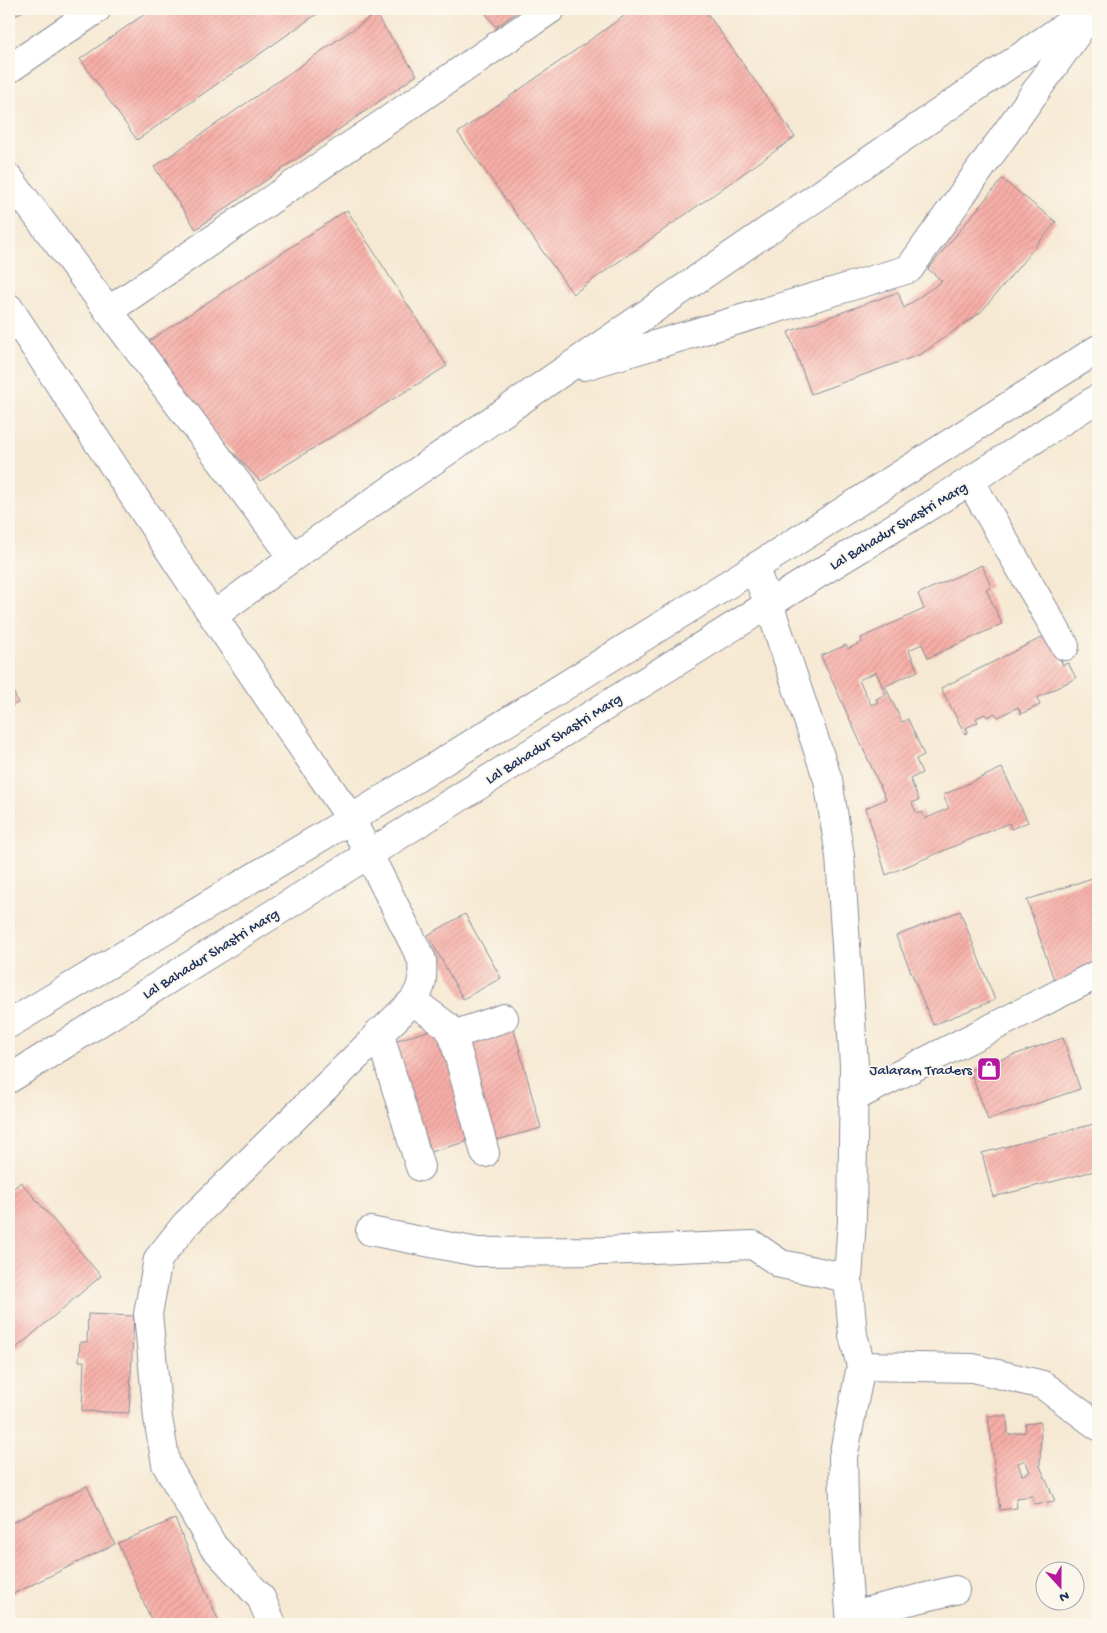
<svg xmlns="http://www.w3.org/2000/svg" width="1107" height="1633" font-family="'Gochi Hand',sans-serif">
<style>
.building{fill:url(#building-hatch);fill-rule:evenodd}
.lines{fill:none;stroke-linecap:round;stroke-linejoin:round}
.minor-casing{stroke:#888c98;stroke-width:30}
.major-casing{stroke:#888c98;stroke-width:30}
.minor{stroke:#fff;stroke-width:28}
.major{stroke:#fff;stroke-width:28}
.labels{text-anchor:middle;stroke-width:4;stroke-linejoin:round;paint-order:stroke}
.street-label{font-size:15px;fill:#1b2f5e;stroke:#fbf7ec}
.poi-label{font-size:15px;fill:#1b2f5e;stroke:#fbf7ec;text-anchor:end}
</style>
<defs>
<pattern id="building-hatch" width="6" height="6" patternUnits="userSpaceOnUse" patternTransform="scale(1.25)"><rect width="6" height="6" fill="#f7aea7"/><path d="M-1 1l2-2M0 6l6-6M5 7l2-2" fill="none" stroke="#d39692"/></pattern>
</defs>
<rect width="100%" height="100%" fill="#fbf7ec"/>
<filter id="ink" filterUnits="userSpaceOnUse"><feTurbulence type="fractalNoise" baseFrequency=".02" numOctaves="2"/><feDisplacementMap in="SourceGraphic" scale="10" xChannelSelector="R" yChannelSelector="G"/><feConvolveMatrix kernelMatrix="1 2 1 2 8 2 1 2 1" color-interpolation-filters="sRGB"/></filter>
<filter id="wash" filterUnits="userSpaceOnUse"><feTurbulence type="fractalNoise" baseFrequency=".0096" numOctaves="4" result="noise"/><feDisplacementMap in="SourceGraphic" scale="20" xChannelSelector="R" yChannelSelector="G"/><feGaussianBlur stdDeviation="1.12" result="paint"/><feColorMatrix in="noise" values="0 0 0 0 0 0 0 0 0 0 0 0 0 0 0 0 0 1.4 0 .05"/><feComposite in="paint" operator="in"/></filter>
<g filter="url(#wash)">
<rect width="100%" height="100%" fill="#f6e9d3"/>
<g id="blocks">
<path class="building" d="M 9,9 L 26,9 L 9,20 Z
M 152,9 L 324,9 L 137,140 L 80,59 Z
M 483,9 L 522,9 L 496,27 Z
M 634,9 L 704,9 L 795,137 L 573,294 L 458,133 Z
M 375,14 L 417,75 L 196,229 L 154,167 Z
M 1002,179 L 1056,222 L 981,312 L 921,354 L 811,394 L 788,332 L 898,292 L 904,308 L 942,281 L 928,269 Z
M 347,210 L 447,366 L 260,481 L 137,349 Z
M 982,565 L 991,587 L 986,589 L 1002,624 L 928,658 L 922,644 L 909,650 L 918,671 L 885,686 L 902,722 L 908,719 L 924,755 L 916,759 L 922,773 L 910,779 L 919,800 L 912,803 L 917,814 L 922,812 L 925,819 L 949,808 L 943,795 L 1002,768 L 1028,822 L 1011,829 L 1009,823 L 886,875 L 866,808 L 886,799 L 821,656 L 846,645 L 848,649 L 862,642 L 861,638 L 924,609 L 918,594 ZM 876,672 L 886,694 L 876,699 L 878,702 L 871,705 L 859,680 Z
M 1053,632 L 1059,656 L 1063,665 L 1068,663 L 1076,678 L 1037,698 L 1040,705 L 1021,714 L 1018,707 L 998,717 L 995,713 L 987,717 L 985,714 L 976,718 L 978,722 L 966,728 L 968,732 L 965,734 L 941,688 Z
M 9,681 L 18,703 L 9,707 Z
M 1098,876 L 1098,969 L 1055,983 L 1027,900 Z
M 960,911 L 995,1000 L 933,1025 L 896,936 Z
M 465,914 L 501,978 L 463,999 L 428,935 Z
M 513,1026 L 541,1128 L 486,1143 L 458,1041 Z
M 441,1027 L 473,1140 L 423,1154 L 391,1042 Z
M 1063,1038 L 1080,1089 L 988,1120 L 970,1070 Z
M 1094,1124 L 1098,1142 L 1098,1170 L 993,1197 L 982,1153 Z
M 21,1182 L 101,1276 L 14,1350 L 9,1344 L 9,1192 Z
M 88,1314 L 134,1316 L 129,1413 L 82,1411 L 84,1361 L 79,1361 L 80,1342 L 87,1342 Z
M 988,1416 L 1007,1416 L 1008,1435 L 1025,1432 L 1026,1424 L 1041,1422 L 1040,1466 L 1055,1501 L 1034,1504 L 1033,1496 L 1016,1498 L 1017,1508 L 1000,1510 ZM 1025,1460 L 1030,1472 L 1022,1475 L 1018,1463 Z
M 87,1486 L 115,1544 L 9,1596 L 9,1524 Z
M 175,1519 L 220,1624 L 153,1624 L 118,1543 Z"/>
</g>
</g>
<g filter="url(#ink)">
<use href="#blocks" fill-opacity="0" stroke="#888c98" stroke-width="1"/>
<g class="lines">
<defs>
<path id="minor" d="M 9,69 L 97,9
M 9,178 L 293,557
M 9,308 L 213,616 L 351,819 L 422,960 C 423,978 423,986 413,1001 L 185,1225 L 158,1259 L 148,1314 L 158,1418 L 166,1464 L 213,1546 L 261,1598 L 272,1624
M 108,311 L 551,9
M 584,366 L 909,269 L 1088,18
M 970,481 L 1065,646
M 754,568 L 769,604 L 828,780 L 840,856 L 854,1065 L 852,1219 L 848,1278 L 853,1335 L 861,1366 L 843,1457 L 845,1547 L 851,1624
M 213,616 L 293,557 L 1090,9
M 413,1001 L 447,1026 L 453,1035 L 485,1153
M 379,1032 L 420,1167
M 453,1035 L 504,1018
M 853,1098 L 1098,974
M 370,1231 L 477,1252 L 603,1251 L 753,1245 L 781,1264 L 848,1278
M 861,1366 L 973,1368 L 1043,1385 L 1098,1426
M 851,1615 L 955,1590"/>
<path id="major" d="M 9,1024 L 351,819 L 754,568 L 1098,349
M 9,1079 L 769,604 L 970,481 L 1098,398"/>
</defs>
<use href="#minor" class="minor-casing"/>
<use href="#major" class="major-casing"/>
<use href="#minor" class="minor"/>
<use href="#major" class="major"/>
</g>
</g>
<defs>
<symbol id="shop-square" viewBox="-11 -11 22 22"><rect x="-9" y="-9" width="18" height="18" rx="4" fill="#b5179e" stroke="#fbf7ec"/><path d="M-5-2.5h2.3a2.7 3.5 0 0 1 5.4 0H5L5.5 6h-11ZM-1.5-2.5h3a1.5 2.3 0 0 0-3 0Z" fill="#fff"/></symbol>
</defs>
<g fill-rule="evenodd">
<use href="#shop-square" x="975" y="1055" width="28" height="28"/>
</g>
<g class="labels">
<g class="street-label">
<text transform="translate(898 525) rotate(-31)" y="5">Lal Bahadur Shastri Marg</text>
<text transform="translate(553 738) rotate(-32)" y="5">Lal Bahadur Shastri Marg</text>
<text transform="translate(210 953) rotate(-32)" y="5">Lal Bahadur Shastri Marg</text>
</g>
<g class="poi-label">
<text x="972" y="1074">Jalaram Traders</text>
</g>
</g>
<rect width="1107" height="1633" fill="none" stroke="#fbf7ec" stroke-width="30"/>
<g transform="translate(1060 1586) rotate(159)"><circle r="24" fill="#fbf7ec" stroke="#a1a7b3"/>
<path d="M0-4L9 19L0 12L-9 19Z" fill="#b5179e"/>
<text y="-8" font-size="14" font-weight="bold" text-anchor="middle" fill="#1b2f5e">N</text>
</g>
</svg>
